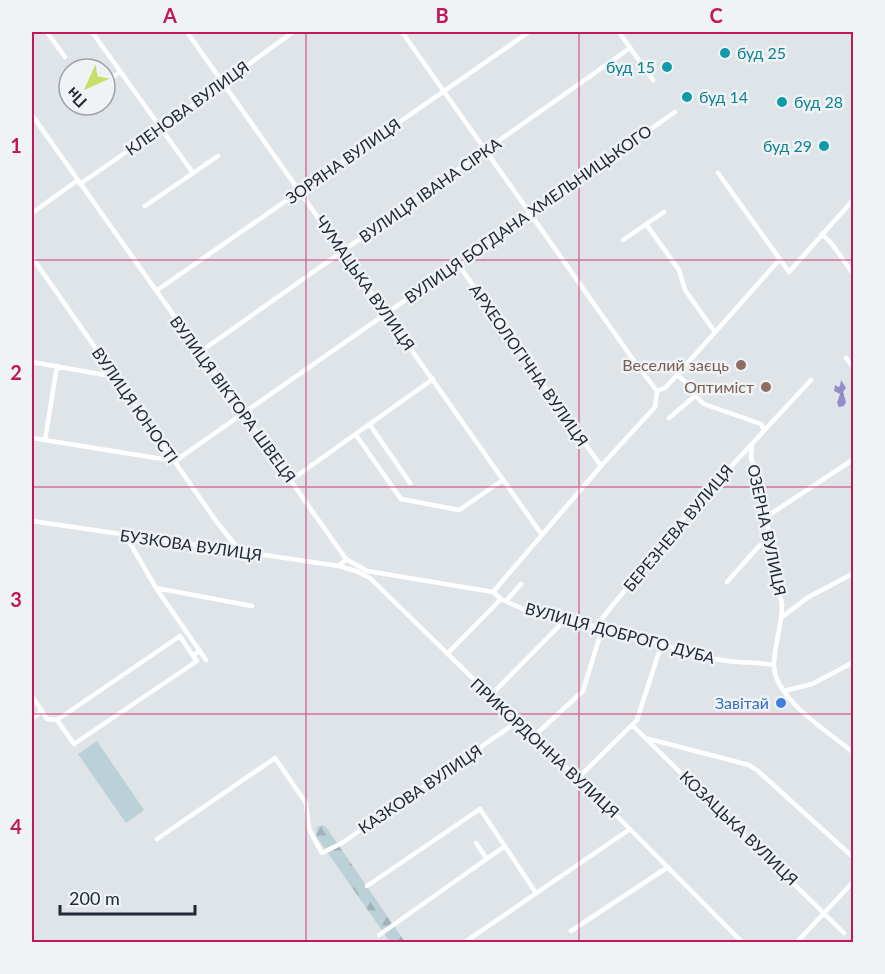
<svg xmlns="http://www.w3.org/2000/svg" width="885" height="974" font-family="Lato,sans-serif">
<style>
.green{fill:#bad1d7}
.forest{fill:url(#forest-firs)}
.water{fill:url(#water-ripples)}
.lines{fill:none;stroke-linecap:round;stroke-linejoin:round}
.minor{stroke:#fff;stroke-width:4.5}
.grid{fill:none;stroke:#c2185b;stroke-width:1.5;stroke-opacity:0.55}
.culture-dot{fill:#0f9aa8;stroke:#eff3f5;stroke-width:2}
.education-dot{fill:#8d6e63;stroke:#eff3f5;stroke-width:2}
.shop-dot{fill:#3f7fe0;stroke:#eff3f5;stroke-width:2}
.labels{text-anchor:middle;stroke-width:5;stroke-linejoin:round;paint-order:stroke}
.culture-label{font-size:16px;fill:#0d838f;stroke:#eff3f5;text-anchor:start}
.street-label{font-size:16px;fill:#222936;stroke:#eff3f5}
.education-label{font-size:16px;fill:#785e54;stroke:#eff3f5;text-anchor:end}
.shop-label{font-size:16px;fill:#366cbe;stroke:#eff3f5;text-anchor:end}
.neatline{fill:none;stroke:#c2185b;stroke-width:2}
.grid-label{font-size:20px;text-anchor:middle;font-weight:bold;fill:#c2185b}
</style>
<defs>
<pattern id="forest-firs" width="22" height="20" patternUnits="userSpaceOnUse" patternTransform="scale(1.5)"><rect width="22" height="20" fill="#bad1d7"/><path d="M5 1l3.5 6h-7zM16 11l3.5 6h-7z" fill="#a0b3b9"/></pattern>
<pattern id="water-ripples" width="26" height="14" patternUnits="userSpaceOnUse" patternTransform="scale(1.5)"><rect width="26" height="14" fill="#948dc7"/><path d="M2 4q2-2 4 0t4 0M15 11q2-2 4 0t4 0" fill="none" stroke="#7873a2"/></pattern>
</defs>
<rect width="100%" height="100%" fill="#dfe4e8"/>
<path class="green" d="M 97,741 L 144,810 L 126,823 L 78,754 Z"/>
<path class="forest" d="M 322,825 L 326,827 L 405,942 L 390,942 L 316,836 L 317,827 Z"/>
<path class="water" d="M 841,380 L 846,388 L 843,392 L 846,402 L 844,406 L 839,407 L 837,403 L 840,394 L 834,391 L 835,385 L 838,387 L 840,386 Z"/>
<g class="lines">
<path class="minor" d="M 47,32 L 65,57
M 92,32 L 193,173
M 187,32 L 542,535
M 402,32 L 637,365 L 657,391
M 619,32 L 653,80
M 105,82 L 120,72
M 32,115 L 346,559 L 367,571 L 493,592
M 718,173 L 789,272 L 854,199
M 80,184 L 161,128 L 293,32
M 145,206 L 218,156
M 32,213 L 78,180
M 646,224 L 679,270 L 685,290 L 715,332
M 822,234 L 832,244 L 854,275
M 623,240 L 664,212
M 32,257 L 216,521 L 240,551
M 458,264 L 601,466
M 156,291 L 529,32
M 200,352 L 630,48
M 846,358 L 854,368
M 32,362 L 116,377
M 677,375 C 689,382 693,396 704,404 L 761,424 L 764,431
M 669,418 L 695,396
M 370,425 L 410,483
M 356,435 L 401,499 L 459,510 L 503,480
M 32,438 L 175,461 L 675,112
M 45,440 L 57,366
M 752,444 L 751,457 L 766,517 L 782,605 C 782,626 774,645 774,665 C 774,699 830,733 854,753
M 291,480 L 433,379
M 766,517 L 854,459
M 32,521 L 339,566 L 346,559
M 130,537 L 130,543 L 156,588 L 206,660
M 339,566 L 356,571 L 370,578 L 533,737 L 598,797 L 742,942
M 727,582 L 759,546 L 770,540
M 156,588 L 252,606
M 493,592 L 601,466 L 655,407 L 657,391 L 665,388 L 677,375 L 780,259
M 493,592 L 501,599 L 523,609 L 660,642 C 681,653 704,658 728,661 C 744,663 758,662 774,665
M 506,601 L 521,584
M 782,617 L 807,598 L 854,573
M 595,627 L 687,514 L 811,380
M 447,654 L 501,599
M 193,656 L 197,661 L 74,744 L 57,720 L 180,636 L 193,656 L 200,650
M 784,691 L 812,684 L 854,662
M 32,696 L 47,719 L 57,720
M 490,696 L 565,620
M 32,719 L 42,711
M 633,726 L 844,933
M 533,737 L 583,691 L 602,629
M 649,739 L 749,765 L 758,771 L 854,858
M 578,778 L 637,720 L 658,655 L 665,645
M 157,839 L 275,758 L 306,803 L 309,829 L 322,853 L 342,843 L 517,722
M 476,843 L 487,859
M 367,886 L 480,809 L 536,893
M 571,931 L 668,867
M 379,935 L 505,846
M 465,942 L 630,829
M 797,942 L 854,881"/>
</g>
<path class="grid" d="M 306,32 L 306,942M 579,32 L 579,942M 32,260 L 854,260M 32,487 L 854,487M 32,714 L 854,714"/>
<g class="culture-dot">
<circle cx="725" cy="53" r="6"/>
<circle cx="667" cy="67" r="6"/>
<circle cx="687" cy="97" r="6"/>
<circle cx="782" cy="102" r="6"/>
<circle cx="824" cy="146" r="6"/>
</g>
<g class="education-dot">
<circle cx="741" cy="365" r="6"/>
<circle cx="766" cy="387" r="6"/>
</g>
<circle class="shop-dot" cx="781" cy="703" r="6"/>
<g class="labels">
<g class="culture-label">
<text x="737" y="59">буд 25</text>
<text x="655" y="73" text-anchor="end">буд 15</text>
<text x="699" y="103">буд 14</text>
<text x="794" y="108">буд 28</text>
<text x="812" y="152" text-anchor="end">буд 29</text>
</g>
<g class="street-label">
<text transform="translate(187 108) rotate(-36)" y="6">КЛЕНОВА ВУЛИЦЯ</text>
<text transform="translate(343 161) rotate(-35)" y="6">ЗОРЯНА ВУЛИЦЯ</text>
<text transform="translate(430 190) rotate(-35)" y="6">ВУЛИЦЯ ІВАНА СІРКА</text>
<text transform="translate(528 214) rotate(-35)" y="6">ВУЛИЦЯ БОГДАНА ХМЕЛЬНИЦЬКОГО</text>
<text transform="translate(365 283) rotate(55)" y="6">ЧУМАЦЬКА ВУЛИЦЯ</text>
<text transform="translate(529 365) rotate(55)" y="6">АРХЕОЛОГІЧНА ВУЛИЦЯ</text>
<text transform="translate(233 399) rotate(54)" y="6">ВУЛИЦЯ ВІКТОРА ШВЕЦЯ</text>
<text transform="translate(135 405) rotate(55)" y="6">ВУЛИЦЯ ЮНОСТІ</text>
<text transform="translate(678 528) rotate(-50)" y="6">БЕРЕЗНЕВА ВУЛИЦЯ</text>
<text transform="translate(767 530) rotate(78)" y="6">ОЗЕРНА ВУЛИЦЯ</text>
<text transform="translate(191 545) rotate(8)" y="6">БУЗКОВА ВУЛИЦЯ</text>
<text transform="translate(620 633) rotate(15)" y="6">ВУЛИЦЯ ДОБРОГО ДУБА</text>
<text transform="translate(545 748) rotate(43)" y="6">ПРИКОРДОННА ВУЛИЦЯ</text>
<text transform="translate(420 789) rotate(-34)" y="6">КАЗКОВА ВУЛИЦЯ</text>
<text transform="translate(739 828) rotate(44)" y="6">КОЗАЦЬКА ВУЛИЦЯ</text>
</g>
<g class="education-label">
<text x="729" y="371">Веселий заєць</text>
<text x="754" y="393">Оптиміст</text>
</g>
<g class="shop-label">
<text x="769" y="709">Завітай</text>
</g>
</g>
<rect width="885" height="974" fill="none" stroke="#eff3f5" stroke-width="66"/>
<g transform="translate(87 87) rotate(225)"><circle r="28" fill="#eff3f5" stroke="#9da2a9" stroke-width="1.5"/>
<path d="M0-4.5L10 22L0 15L-10 22Z" fill="#c7df66"/>
<text y="-9" font-size="16" font-weight="bold" text-anchor="middle" fill="#222936">Пн</text>
</g>
<path d="M60 905v9h135v-9" fill="none" stroke="#222936" stroke-width="3"/>
<text x="69" y="905" font-size="18" fill="#222936" stroke="#eff3f5" stroke-width="4.5" paint-order="stroke">200 m</text>
<rect x="33" y="33" width="819" height="908" class="neatline"/>
<g class="grid-label">
<text x="170" y="23">A</text>
<text x="442" y="23">B</text>
<text x="716" y="23">C</text>
<text x="16" y="153">1</text>
<text x="16" y="380">2</text>
<text x="16" y="607">3</text>
<text x="16" y="834">4</text>
</g>
</svg>
